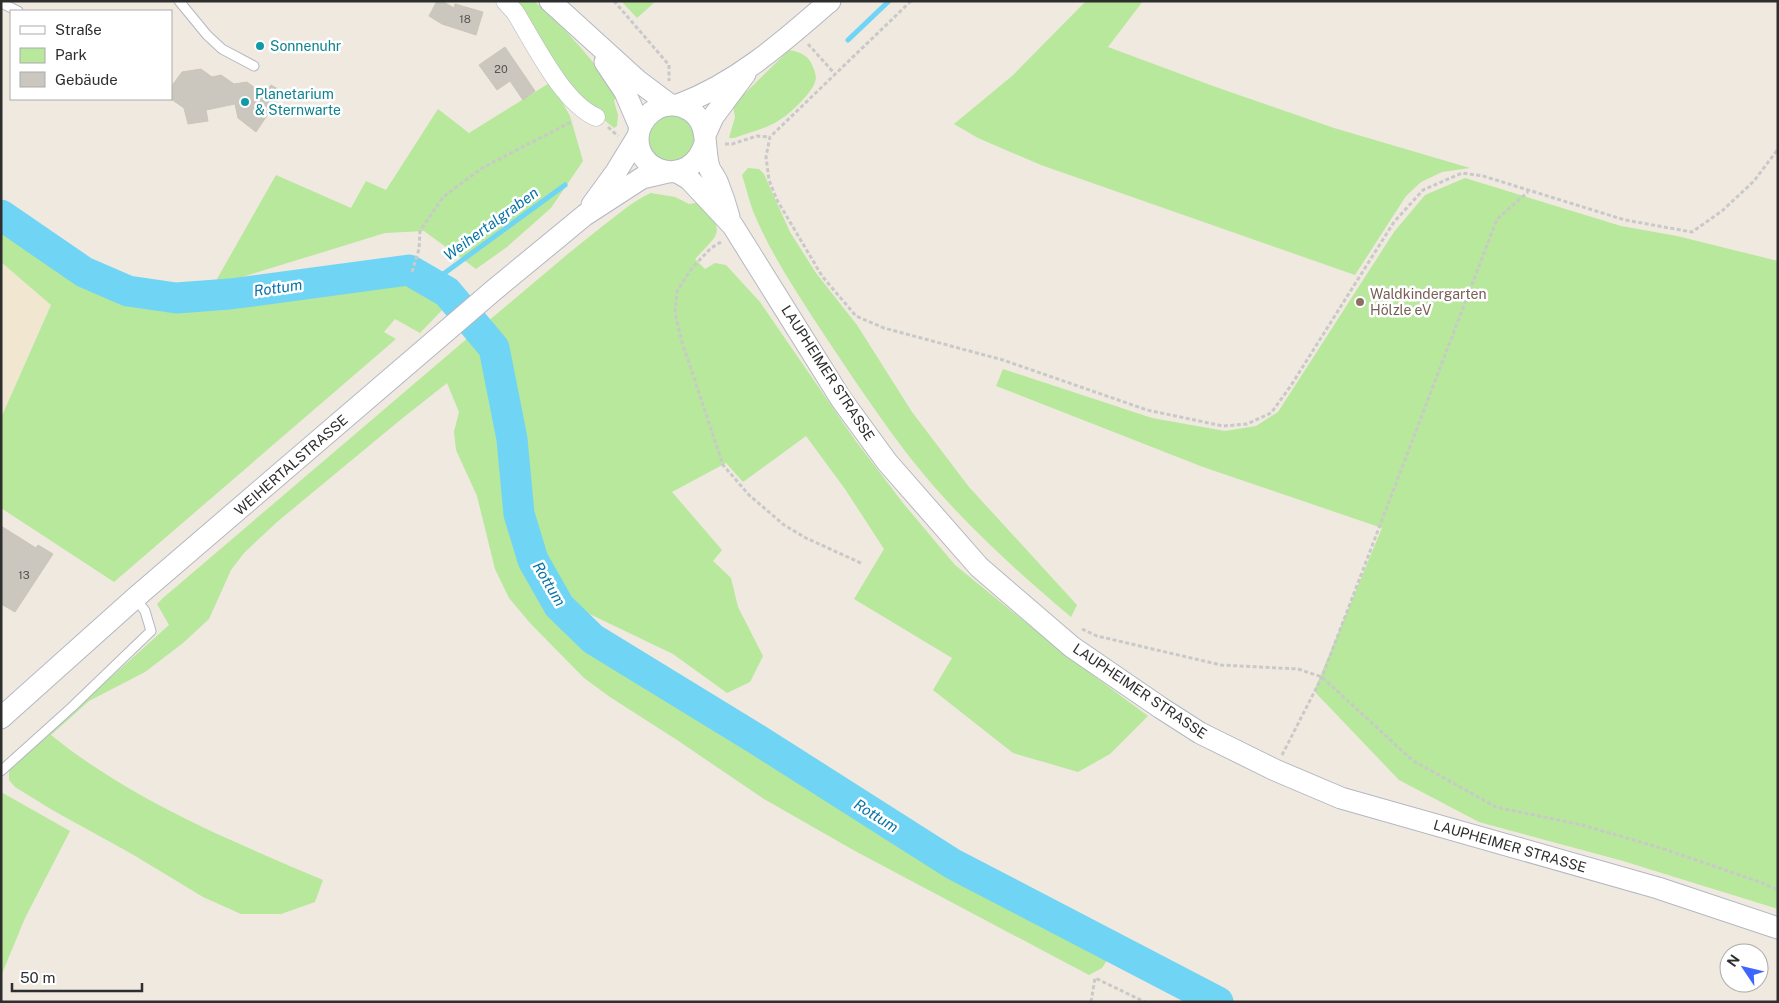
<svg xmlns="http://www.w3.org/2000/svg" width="1779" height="1003" font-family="'Public Sans',sans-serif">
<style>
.education{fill:#f1e6d0}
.green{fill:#b7e89b}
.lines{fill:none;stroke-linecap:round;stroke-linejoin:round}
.stream{stroke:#70d4f5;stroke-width:5}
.river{stroke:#70d4f5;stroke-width:31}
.building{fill:#cbc7be;stroke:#ccc5b9}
.service-casing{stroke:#b4b7c2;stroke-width:11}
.minor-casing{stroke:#b4b7c2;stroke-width:19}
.tertiary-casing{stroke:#b4b7c2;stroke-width:23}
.path{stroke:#c9c9c9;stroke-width:3;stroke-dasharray:4 2.5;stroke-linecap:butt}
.service{stroke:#fff;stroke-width:9}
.minor{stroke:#fff;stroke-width:18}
.tertiary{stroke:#fff;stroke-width:21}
.culture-dot{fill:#0f9aa8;stroke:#fff;stroke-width:2}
.education-dot{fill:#8d6e63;stroke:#fff;stroke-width:2}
.labels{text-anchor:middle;stroke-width:5;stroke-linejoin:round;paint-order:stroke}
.number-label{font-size:11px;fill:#555452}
.culture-label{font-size:14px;fill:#0d838f;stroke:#fff;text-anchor:start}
.education-label{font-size:14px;fill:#785e54;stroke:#fff;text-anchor:start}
.street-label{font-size:14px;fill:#2e2e2e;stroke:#fff}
.water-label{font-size:15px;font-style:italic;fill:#0774a8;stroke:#fff}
</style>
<rect width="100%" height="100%" fill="#efe9e0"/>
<path class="education" d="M 1,262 L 51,305 L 1,418 Z"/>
<path class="green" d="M 509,1 L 534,1 C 566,28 593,61 618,94 L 614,101 L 618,115 L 617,126 L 614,128 L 571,93 Z
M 621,1 L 656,1 L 637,18 Z
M 1086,1 L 1143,1 L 1108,47 L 1213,86 L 1334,128 L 1470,168 L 1442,172 L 1421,182 L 1406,196 L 1355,275 L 1041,165 L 978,138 L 954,124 L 1012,76 Z
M 789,50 C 801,52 809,56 813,67 C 815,72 817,77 815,82 C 812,93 788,116 778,121 C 765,129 748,133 734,138 L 729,138 L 735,117 L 733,105 Z
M 551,82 L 570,116 L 583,161 L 551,208 L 507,247 L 476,269 L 424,231 L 385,233 L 213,286 L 276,175 L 351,208 L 366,181 L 386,190 L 438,109 L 469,133 Z
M 672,115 C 692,118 695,130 694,148 L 678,164 L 656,160 L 646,140 C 651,126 656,117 672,115 Z
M 748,168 L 759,169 L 764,174 L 790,232 L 816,273 L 857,325 L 912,412 L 969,487 L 1077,605 L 1071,617 C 1014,569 958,518 912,460 C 881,420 853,378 825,336 C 799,296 771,255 753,211 C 749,200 746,187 742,175 Z
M 1465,178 L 1621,226 L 1677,236 L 1778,261 L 1778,909 L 1623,861 L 1479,822 L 1399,780 L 1314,691 L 1382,528 L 1203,467 L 996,386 L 1003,369 L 1152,418 L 1225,431 L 1256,426 L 1278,412 L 1394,232 L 1425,195 Z
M 651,193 L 675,197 L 689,204 L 700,202 C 726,233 720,232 695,259 L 705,269 L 715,263 L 726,265 L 760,302 L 855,440 L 903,503 L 955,565 L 1067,656 L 1148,716 L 1110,754 L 1078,772 L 1013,753 L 933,690 L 952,658 L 854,599 L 884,549 L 845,489 L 806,436 L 743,482 L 726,463 L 672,492 L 722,550 L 713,561 L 731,578 L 738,607 L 763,656 L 750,682 L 727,693 L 673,654 L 575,607 L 555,582 L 530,527 L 523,486 L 511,374 L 500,338 L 488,321 C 527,289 564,256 604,225 C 619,214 634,200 651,193 Z
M 1,223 L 61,266 L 100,289 L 128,304 L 165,312 L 226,310 L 402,280 L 416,286 L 445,307 L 420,333 L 395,319 L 384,332 L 396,339 L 114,582 L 1,508 L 1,418 L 51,305 L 1,262 Z
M 476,331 L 485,356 L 493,414 L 503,449 L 512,507 L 529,572 L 549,604 L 569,628 L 599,652 L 658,695 L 1016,908 L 1110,956 L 1102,968 L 1089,975 L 855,851 L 764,799 L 677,740 L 610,697 L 584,678 L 530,623 L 509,598 L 495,569 L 477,496 L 456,450 L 454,432 L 459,412 L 447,383 L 399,421 L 277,522 L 244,553 L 231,570 L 209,619 L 183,643 L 145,672 L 89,701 L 51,735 C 131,800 229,840 323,880 L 315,902 L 281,914 L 241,914 L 203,897 L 132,854 L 54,811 L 15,787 L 9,780 L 9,769 L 169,625 L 157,604 L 163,598 Z
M 1,792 L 70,831 L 25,918 L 1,976 Z"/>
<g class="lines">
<path class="stream" d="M 848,40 L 889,1
M 431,283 L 565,185"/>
<path class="river" d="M 1,215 L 84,272 L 128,291 L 176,298 L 230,294 L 409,270 L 447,292 L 494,348 L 512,439 L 519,514 L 533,560 L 559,606 L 593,639 L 758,740 L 953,864 L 1218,1002"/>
</g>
<path class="building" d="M 437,1 L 442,1 L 454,8 L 455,4 L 483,12 L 476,35 L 442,24 L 429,16 Z
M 505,47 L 535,91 L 523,100 L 510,81 L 497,90 L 479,65 Z
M 201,69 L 212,77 L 221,75 L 234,84 L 247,82 L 258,90 L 260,87 L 266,92 L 271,85 L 283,92 L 256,132 L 238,118 L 235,104 L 206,110 L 208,121 L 188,124 L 184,108 L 171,99 L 171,87 L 182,72 Z
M 1,526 L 36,548 L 38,545 L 53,554 L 15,612 L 1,604 Z"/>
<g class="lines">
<defs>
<path id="service" d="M 179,1 L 207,35 L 222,49 L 254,66
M 1,3 L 18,11
M 1,771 L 72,707 L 151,631 L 145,611 L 136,599"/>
<path id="minor" d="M 505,1 L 515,12 C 534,43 563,103 596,117"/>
<path id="tertiary" d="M 550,1 L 638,81 L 670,105
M 605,62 L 625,92 L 640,127
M 678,105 C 737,83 783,42 830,1
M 705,135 L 713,117 L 745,74
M 705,143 C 691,191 630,173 639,131 C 642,121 648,113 658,108 C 669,103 680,104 691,111 C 710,124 703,148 709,167 C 711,173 716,178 718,184 C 722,194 726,206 729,217
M 677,172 L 689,179 L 733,226 L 841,399 L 887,462 L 979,567 L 1072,647 L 1161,708 L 1200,733 L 1275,770 L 1341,798 L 1658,888 L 1778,928
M 592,205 L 616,172 L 638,136
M 1,718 L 135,598 L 494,290 L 585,215 L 642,178 L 668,172"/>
</defs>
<use href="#service" class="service-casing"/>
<use href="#minor" class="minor-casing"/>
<use href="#tertiary" class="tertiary-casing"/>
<path class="path" d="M 614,1 L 669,65 L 669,81
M 911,1 L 770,137 L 766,157 L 769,180 L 777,200 L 822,276 L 856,316 L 884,328 L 1003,360 L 1147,410 L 1223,426 L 1247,424 L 1271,413 L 1290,387 L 1394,222 L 1423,190 L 1462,173 L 1483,176 L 1625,220 L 1692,232 L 1722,211 L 1754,181 L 1778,149
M 808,44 L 835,74
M 608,127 L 618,136
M 725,144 L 732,144 L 757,136 L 770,137
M 721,242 L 711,248 L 692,268 L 677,291 L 675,313 L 682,342 L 723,465 L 749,495 L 784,525 L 806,538 L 863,564
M 412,272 L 419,249 L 420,231 L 443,197 L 482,168 L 573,121
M 1082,629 L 1097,636 L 1221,665 L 1298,669 L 1322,677 L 1412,760 L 1496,807 L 1582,825 L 1661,848 L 1760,882 L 1778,890
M 1282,755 L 1322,677 L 1497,219 L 1528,192
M 1091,1002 L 1095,978 L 1145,1002"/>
<use href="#service" class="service"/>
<use href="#minor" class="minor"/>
<use href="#tertiary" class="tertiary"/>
</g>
<g class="culture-dot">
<circle cx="260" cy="46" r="5"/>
<circle cx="245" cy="102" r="5"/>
</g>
<circle class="education-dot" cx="1360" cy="302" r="5"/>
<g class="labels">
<g class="number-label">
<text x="465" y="23">18</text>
<text x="501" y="73">20</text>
<text x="24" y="579">13</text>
</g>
<g class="culture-label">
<text x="270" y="51">Sonnenuhr</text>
<text x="255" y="99">Planetarium<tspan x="255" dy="16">&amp; Sternwarte</tspan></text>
</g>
<g class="education-label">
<text x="1370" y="299">Waldkindergarten<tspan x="1370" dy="16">Hölzle eV</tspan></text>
</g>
<g class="street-label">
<text transform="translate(828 373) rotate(57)" y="5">LAUPHEIMER STRASSE</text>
<text transform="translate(291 465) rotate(-41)" y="5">WEIHERTALSTRASSE</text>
<text transform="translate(1140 691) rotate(34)" y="5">LAUPHEIMER STRASSE</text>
<text transform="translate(1510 846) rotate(16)" y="5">LAUPHEIMER STRASSE</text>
</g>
<g class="water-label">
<text transform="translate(491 224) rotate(-36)" y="5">Weihertalgraben</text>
<text transform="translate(278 288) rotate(-8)" y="5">Rottum</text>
<text transform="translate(549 584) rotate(59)" y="5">Rottum</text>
<text transform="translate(876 816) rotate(32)" y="5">Rottum</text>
</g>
</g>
<rect width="1779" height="1003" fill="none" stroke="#2e2e2e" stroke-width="5"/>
<rect x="10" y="10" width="162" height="90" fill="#ffffff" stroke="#ababab"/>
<rect x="20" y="26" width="25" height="8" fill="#ffffff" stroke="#ababab"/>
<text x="55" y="35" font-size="15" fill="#2e2e2e">Straße</text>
<rect x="20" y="48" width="25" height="15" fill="#b7e89b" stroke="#ababab"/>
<text x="55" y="60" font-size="15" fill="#2e2e2e">Park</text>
<rect x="20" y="72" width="25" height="15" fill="#cbc7be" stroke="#ababab"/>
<text x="55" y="85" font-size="15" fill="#2e2e2e">Gebäude</text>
<g transform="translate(1744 968) rotate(305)"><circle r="24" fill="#ffffff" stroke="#ababab"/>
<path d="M0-4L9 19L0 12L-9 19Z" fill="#3e66ff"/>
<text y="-8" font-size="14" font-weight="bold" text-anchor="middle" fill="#2e2e2e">N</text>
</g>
<path d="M12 983v8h130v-8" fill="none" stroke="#2e2e2e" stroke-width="2.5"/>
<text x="20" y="983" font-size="15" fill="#2e2e2e" stroke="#ffffff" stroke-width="4" paint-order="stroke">50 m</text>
</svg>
